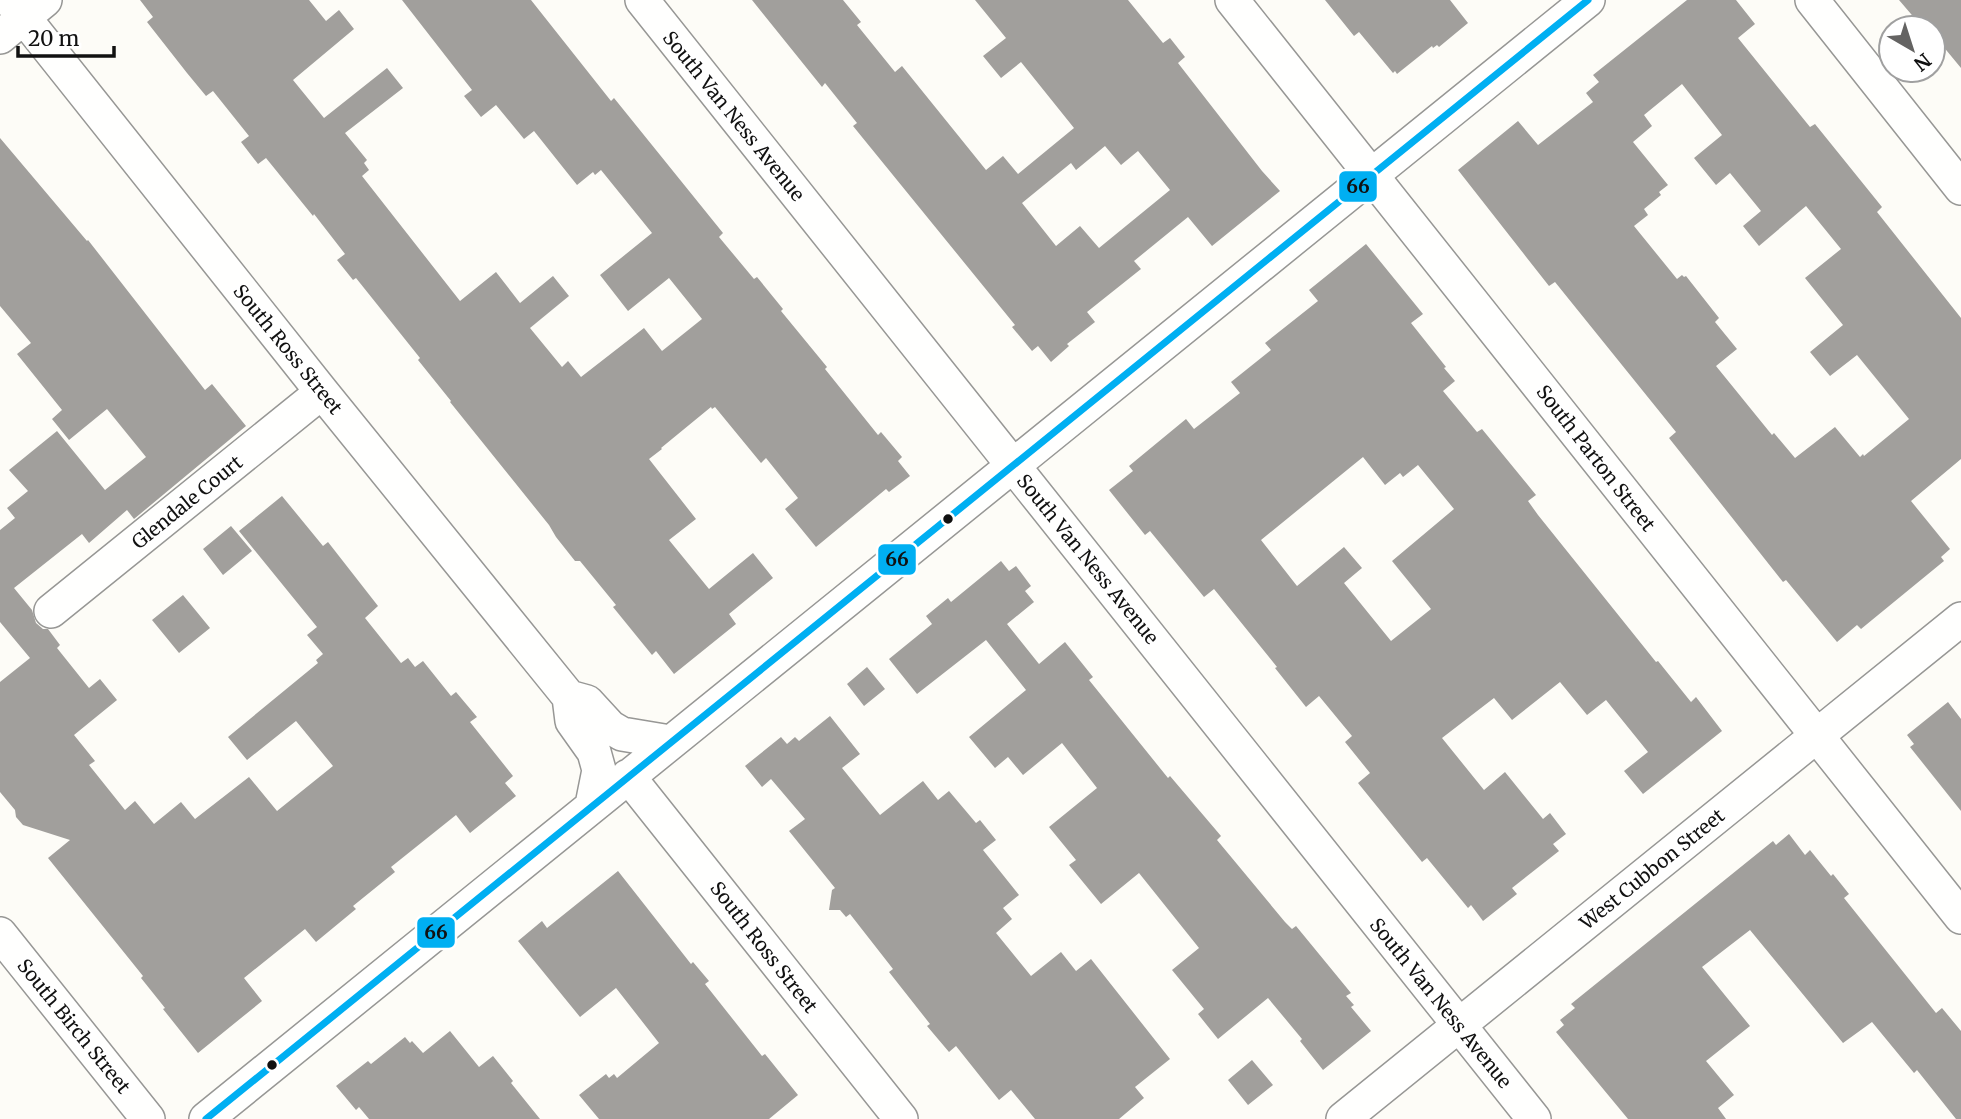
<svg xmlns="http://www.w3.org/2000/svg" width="1961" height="1119" font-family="Merriweather,serif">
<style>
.building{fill:#a19f9c;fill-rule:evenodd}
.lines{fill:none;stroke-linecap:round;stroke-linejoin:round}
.minor-casing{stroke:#979795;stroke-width:36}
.minor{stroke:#fffffe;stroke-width:33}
.bus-1-casing{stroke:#fff;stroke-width:12}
.bus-1{stroke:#00aff2;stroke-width:7}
.bus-dot{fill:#111;stroke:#fff;stroke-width:2.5}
.labels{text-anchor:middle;stroke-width:7;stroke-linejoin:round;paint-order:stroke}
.street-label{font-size:19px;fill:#111;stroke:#fff}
.line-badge{stroke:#fff;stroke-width:2.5}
.pale-badge-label{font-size:19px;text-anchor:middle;font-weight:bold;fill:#111}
</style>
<rect width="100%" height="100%" fill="#fdfcf7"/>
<path class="building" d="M 140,0 L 309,0 L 326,21 L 339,10 L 354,29 L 293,80 L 324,118 L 387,68 L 403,88 L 345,133 L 367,160 L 364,163 L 369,170 L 362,176 L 460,301 L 496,272 L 520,303 L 553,276 L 569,296 L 530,328 L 562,367 L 568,361 L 581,377 L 644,328 L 662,351 L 702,319 L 669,278 L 628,311 L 600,275 L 652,233 L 601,170 L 595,175 L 593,172 L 577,185 L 534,131 L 524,139 L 496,105 L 481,117 L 464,96 L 472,90 L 402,0 L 531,0 L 611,101 L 614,98 L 723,233 L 719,237 L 754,279 L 757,277 L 783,309 L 781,311 L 827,367 L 825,369 L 878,435 L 881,432 L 902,457 L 898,461 L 910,476 L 889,492 L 886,489 L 816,547 L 785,509 L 798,498 L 766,458 L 761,463 L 715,407 L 712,409 L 711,407 L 661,448 L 662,449 L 649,459 L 696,519 L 669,540 L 709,589 L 753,553 L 773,578 L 729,614 L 736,624 L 674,674 L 656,651 L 652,655 L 613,607 L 616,605 L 580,561 L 575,561 L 556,537 L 549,525 L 450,402 L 451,401 L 418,360 L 420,358 L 356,278 L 353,280 L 337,260 L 345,254 L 314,214 L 313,216 L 266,158 L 258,164 L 241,142 L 249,136 L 213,91 L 206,96 L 187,73 L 147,22 L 153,17 Z
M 752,0 L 843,0 L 861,22 L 857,25 L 895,72 L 902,66 L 986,170 L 1003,156 L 1018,174 L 1074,128 L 1021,62 L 1001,78 L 983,56 L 1006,38 L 975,0 L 1128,0 L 1163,43 L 1170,38 L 1185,57 L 1178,63 L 1262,171 L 1280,191 L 1212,246 L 1188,217 L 1134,261 L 1141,269 L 1087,312 L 1095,322 L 1067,344 L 1069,346 L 1051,362 L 1038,346 L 1032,351 L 1012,327 L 1015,325 L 853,126 L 857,123 L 825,83 L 822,87 ZM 1105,146 L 1121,165 L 1138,151 L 1170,190 L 1099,248 L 1080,226 L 1056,246 L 1022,203 L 1071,163 L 1076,170 Z
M 1325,0 L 1450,0 L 1468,23 L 1439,47 L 1437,45 L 1433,48 L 1432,46 L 1397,74 L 1395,71 L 1393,73 L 1359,32 L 1354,36 Z
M 1687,0 L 1736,0 L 1755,24 L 1738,38 L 1810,127 L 1815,124 L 1882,207 L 1877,212 L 1961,318 L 1961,459 L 1911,501 L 1950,549 L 1941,557 L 1944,561 L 1861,629 L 1857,625 L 1837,642 L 1786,580 L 1783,582 L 1669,438 L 1676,432 L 1555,282 L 1549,286 L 1458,170 L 1518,121 L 1538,145 L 1593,102 L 1586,93 L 1599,82 L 1593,75 ZM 1682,84 L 1722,135 L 1694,158 L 1716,185 L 1730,173 L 1761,211 L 1743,226 L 1759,246 L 1806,206 L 1841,249 L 1805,278 L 1843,325 L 1810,352 L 1830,376 L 1857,355 L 1909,419 L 1864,456 L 1863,454 L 1860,457 L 1835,427 L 1795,458 L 1774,433 L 1772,435 L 1716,366 L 1737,349 L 1715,322 L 1719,318 L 1686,276 L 1684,277 L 1682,275 L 1677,279 L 1634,226 L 1648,215 L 1644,209 L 1661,195 L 1659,192 L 1668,185 L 1633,142 L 1652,126 L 1644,115 Z
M 1899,0 L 1961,0 L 1961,68 L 1942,45 L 1939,48 L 1933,40 L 1933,28 L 1923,28 Z
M 0,138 L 87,241 L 88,240 L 205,390 L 212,384 L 246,426 L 134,519 L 127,510 L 89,543 L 82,534 L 14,588 L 32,610 L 36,623 L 43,629 L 48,629 L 60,645 L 57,648 L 89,688 L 100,679 L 117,700 L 74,735 L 95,761 L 89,765 L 125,810 L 135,801 L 154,824 L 181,802 L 195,819 L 249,777 L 277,811 L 333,766 L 296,721 L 247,760 L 228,737 L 318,663 L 316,660 L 323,654 L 307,635 L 317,627 L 239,531 L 282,496 L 323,546 L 328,542 L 378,606 L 365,618 L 401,663 L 408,658 L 415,667 L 423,661 L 451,696 L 456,692 L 477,717 L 470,722 L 513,776 L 505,783 L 516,796 L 470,833 L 456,815 L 391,867 L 395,872 L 353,906 L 356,909 L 316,942 L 305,929 L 244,978 L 262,1001 L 198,1053 L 163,1009 L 165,1008 L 141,978 L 143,976 L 48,858 L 70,840 L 23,825 L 16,817 L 15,810 L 0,792 L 0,682 L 30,658 L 0,622 L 0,530 L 15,518 L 7,508 L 28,491 L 9,470 L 57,431 L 105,490 L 146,457 L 107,409 L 69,440 L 52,419 L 62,410 L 17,354 L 31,343 L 0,306 Z
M 1366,244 L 1423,314 L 1411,323 L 1446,367 L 1444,368 L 1455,381 L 1443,391 L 1477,432 L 1482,429 L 1536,495 L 1528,501 L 1538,515 L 1656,662 L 1658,661 L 1691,702 L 1696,697 L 1722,731 L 1643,794 L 1624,771 L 1648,752 L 1606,700 L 1587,715 L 1560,682 L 1512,720 L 1494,698 L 1442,738 L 1484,790 L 1505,772 L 1543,819 L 1550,813 L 1566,834 L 1553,844 L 1559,851 L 1512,888 L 1517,894 L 1483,921 L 1471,905 L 1468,908 L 1427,858 L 1422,862 L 1358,783 L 1370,773 L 1345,742 L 1352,736 L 1319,696 L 1306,707 L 1275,668 L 1277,667 L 1214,589 L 1204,597 L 1150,531 L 1145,535 L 1109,490 L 1133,471 L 1129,466 L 1186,419 L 1194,429 L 1240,393 L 1231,382 L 1271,350 L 1265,343 L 1318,301 L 1309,290 ZM 1363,457 L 1385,485 L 1400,473 L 1403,477 L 1418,465 L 1454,509 L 1392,561 L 1431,609 L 1391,641 L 1344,583 L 1362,568 L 1344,547 L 1297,586 L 1261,540 Z
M 231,526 L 252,551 L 223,575 L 203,549 Z
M 1001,561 L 1009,571 L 1016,566 L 1031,586 L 1025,591 L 1034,602 L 1007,624 L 1039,664 L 1065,642 L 1093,677 L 1089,680 L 1168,778 L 1170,776 L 1221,836 L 1217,840 L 1285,922 L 1292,929 L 1296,926 L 1351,993 L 1346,996 L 1354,1005 L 1351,1007 L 1371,1031 L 1323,1070 L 1300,1041 L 1302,1039 L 1268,998 L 1218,1039 L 1198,1014 L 1204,1009 L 1172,970 L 1199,948 L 1139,873 L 1101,904 L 1069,865 L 1076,860 L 1049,827 L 1097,788 L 1062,743 L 1023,775 L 1008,757 L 995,768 L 969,737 L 1026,690 L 986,640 L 917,694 L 889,659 L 932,624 L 926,616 L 948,598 L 951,602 Z
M 183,595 L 210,628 L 179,653 L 152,620 Z
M 867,667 L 885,689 L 864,706 L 847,684 Z
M 1948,702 L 1961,719 L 1961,811 L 1910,747 L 1914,744 L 1907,735 Z
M 830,716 L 860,754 L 842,768 L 880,815 L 923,781 L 938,800 L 949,791 L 976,823 L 980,820 L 996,840 L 983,850 L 1019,895 L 1003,908 L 1012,919 L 996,933 L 1031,976 L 1061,952 L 1076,971 L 1091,959 L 1170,1059 L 1135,1087 L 1144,1098 L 1119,1119 L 1035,1119 L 1011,1090 L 999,1100 L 956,1046 L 949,1052 L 927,1026 L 930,1024 L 889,972 L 893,969 L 850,914 L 846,917 L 840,910 L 829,910 L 832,890 L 835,888 L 789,831 L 805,819 L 771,779 L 762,787 L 745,766 L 781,737 L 787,744 L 795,737 L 799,741 Z
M 1789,834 L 1805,855 L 1810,850 L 1831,876 L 1833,874 L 1849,894 L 1844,898 L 1936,1013 L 1942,1008 L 1961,1031 L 1961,1119 L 1956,1119 L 1917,1070 L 1914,1073 L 1872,1022 L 1843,1043 L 1750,930 L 1702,967 L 1750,1026 L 1706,1061 L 1734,1095 L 1718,1108 L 1726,1119 L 1628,1119 L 1556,1032 L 1564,1025 L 1560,1020 L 1575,1008 L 1571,1004 L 1773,841 L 1776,845 Z
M 618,871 L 691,964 L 693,962 L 709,981 L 705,984 L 762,1056 L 765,1054 L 798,1095 L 769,1119 L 599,1119 L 579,1095 L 606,1074 L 609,1078 L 614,1074 L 617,1078 L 659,1043 L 616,988 L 580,1017 L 518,941 L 542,921 L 547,928 Z
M 450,1031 L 479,1067 L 493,1056 L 513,1081 L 511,1083 L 540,1119 L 369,1119 L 359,1107 L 356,1110 L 336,1086 L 368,1061 L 371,1064 L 405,1037 L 410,1043 L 412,1041 L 423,1053 Z
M 1252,1060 L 1273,1085 L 1248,1105 L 1228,1080 Z"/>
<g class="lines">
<defs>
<path id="minor" d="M 10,0 L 322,392 L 569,697 L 572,721 L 594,752 L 599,770 L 592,805
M 642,0 L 1534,1119
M 1232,0 L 1961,917
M 1812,0 L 1961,188
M 0,37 L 45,0
M 51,611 L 322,392
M 569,697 L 587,702 L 610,727 L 622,734 L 670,742
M 628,776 L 901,1119
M 0,934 L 148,1119
M 206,1119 L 1588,0
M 1343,1119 L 1961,619"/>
</defs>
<use href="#minor" class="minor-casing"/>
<use href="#minor" class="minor"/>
<defs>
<path id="bus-1" d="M 206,1119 L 1588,0"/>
</defs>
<use href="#bus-1" class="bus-1-casing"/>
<use href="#bus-1" class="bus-1"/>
</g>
<g class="bus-dot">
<circle cx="948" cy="519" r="6"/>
<circle cx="272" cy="1065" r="6"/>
</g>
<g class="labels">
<g class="street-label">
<text transform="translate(734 116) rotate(51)" y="7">South Van Ness Avenue</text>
<text transform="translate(288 349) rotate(51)" y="7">South Ross Street</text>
<text transform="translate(1596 458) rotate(52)" y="7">South Parton Street</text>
<text transform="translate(187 502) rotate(-39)" y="7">Glendale Court</text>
<text transform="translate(1088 559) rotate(51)" y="7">South Van Ness Avenue</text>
<text transform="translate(1652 869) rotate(-39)" y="7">West Cubbon Street</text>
<text transform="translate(764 947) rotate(52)" y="7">South Ross Street</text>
<text transform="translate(1441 1003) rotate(51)" y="7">South Van Ness Avenue</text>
<text transform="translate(74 1026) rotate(51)" y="7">South Birch Street</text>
</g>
</g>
<g class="line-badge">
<rect x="1338" y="170" width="40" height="33" rx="7" fill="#00aff2"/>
<rect x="877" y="543" width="40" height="33" rx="7" fill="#00aff2"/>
<rect x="416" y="916" width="40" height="33" rx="7" fill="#00aff2"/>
</g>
<g class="pale-badge-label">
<text x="1358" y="193">66</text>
<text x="897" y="566">66</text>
<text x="436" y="939">66</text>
</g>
<g transform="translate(1912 49) rotate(141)"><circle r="33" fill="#ffffff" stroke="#a0a0a0" stroke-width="2"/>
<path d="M0-5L12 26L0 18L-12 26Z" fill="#646362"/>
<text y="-10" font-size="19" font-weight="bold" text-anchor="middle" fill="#111111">N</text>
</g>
<path d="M18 46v10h96v-10" fill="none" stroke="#111111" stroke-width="3.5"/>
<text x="28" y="46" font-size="21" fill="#111111" stroke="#ffffff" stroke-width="5" paint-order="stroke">20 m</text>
</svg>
